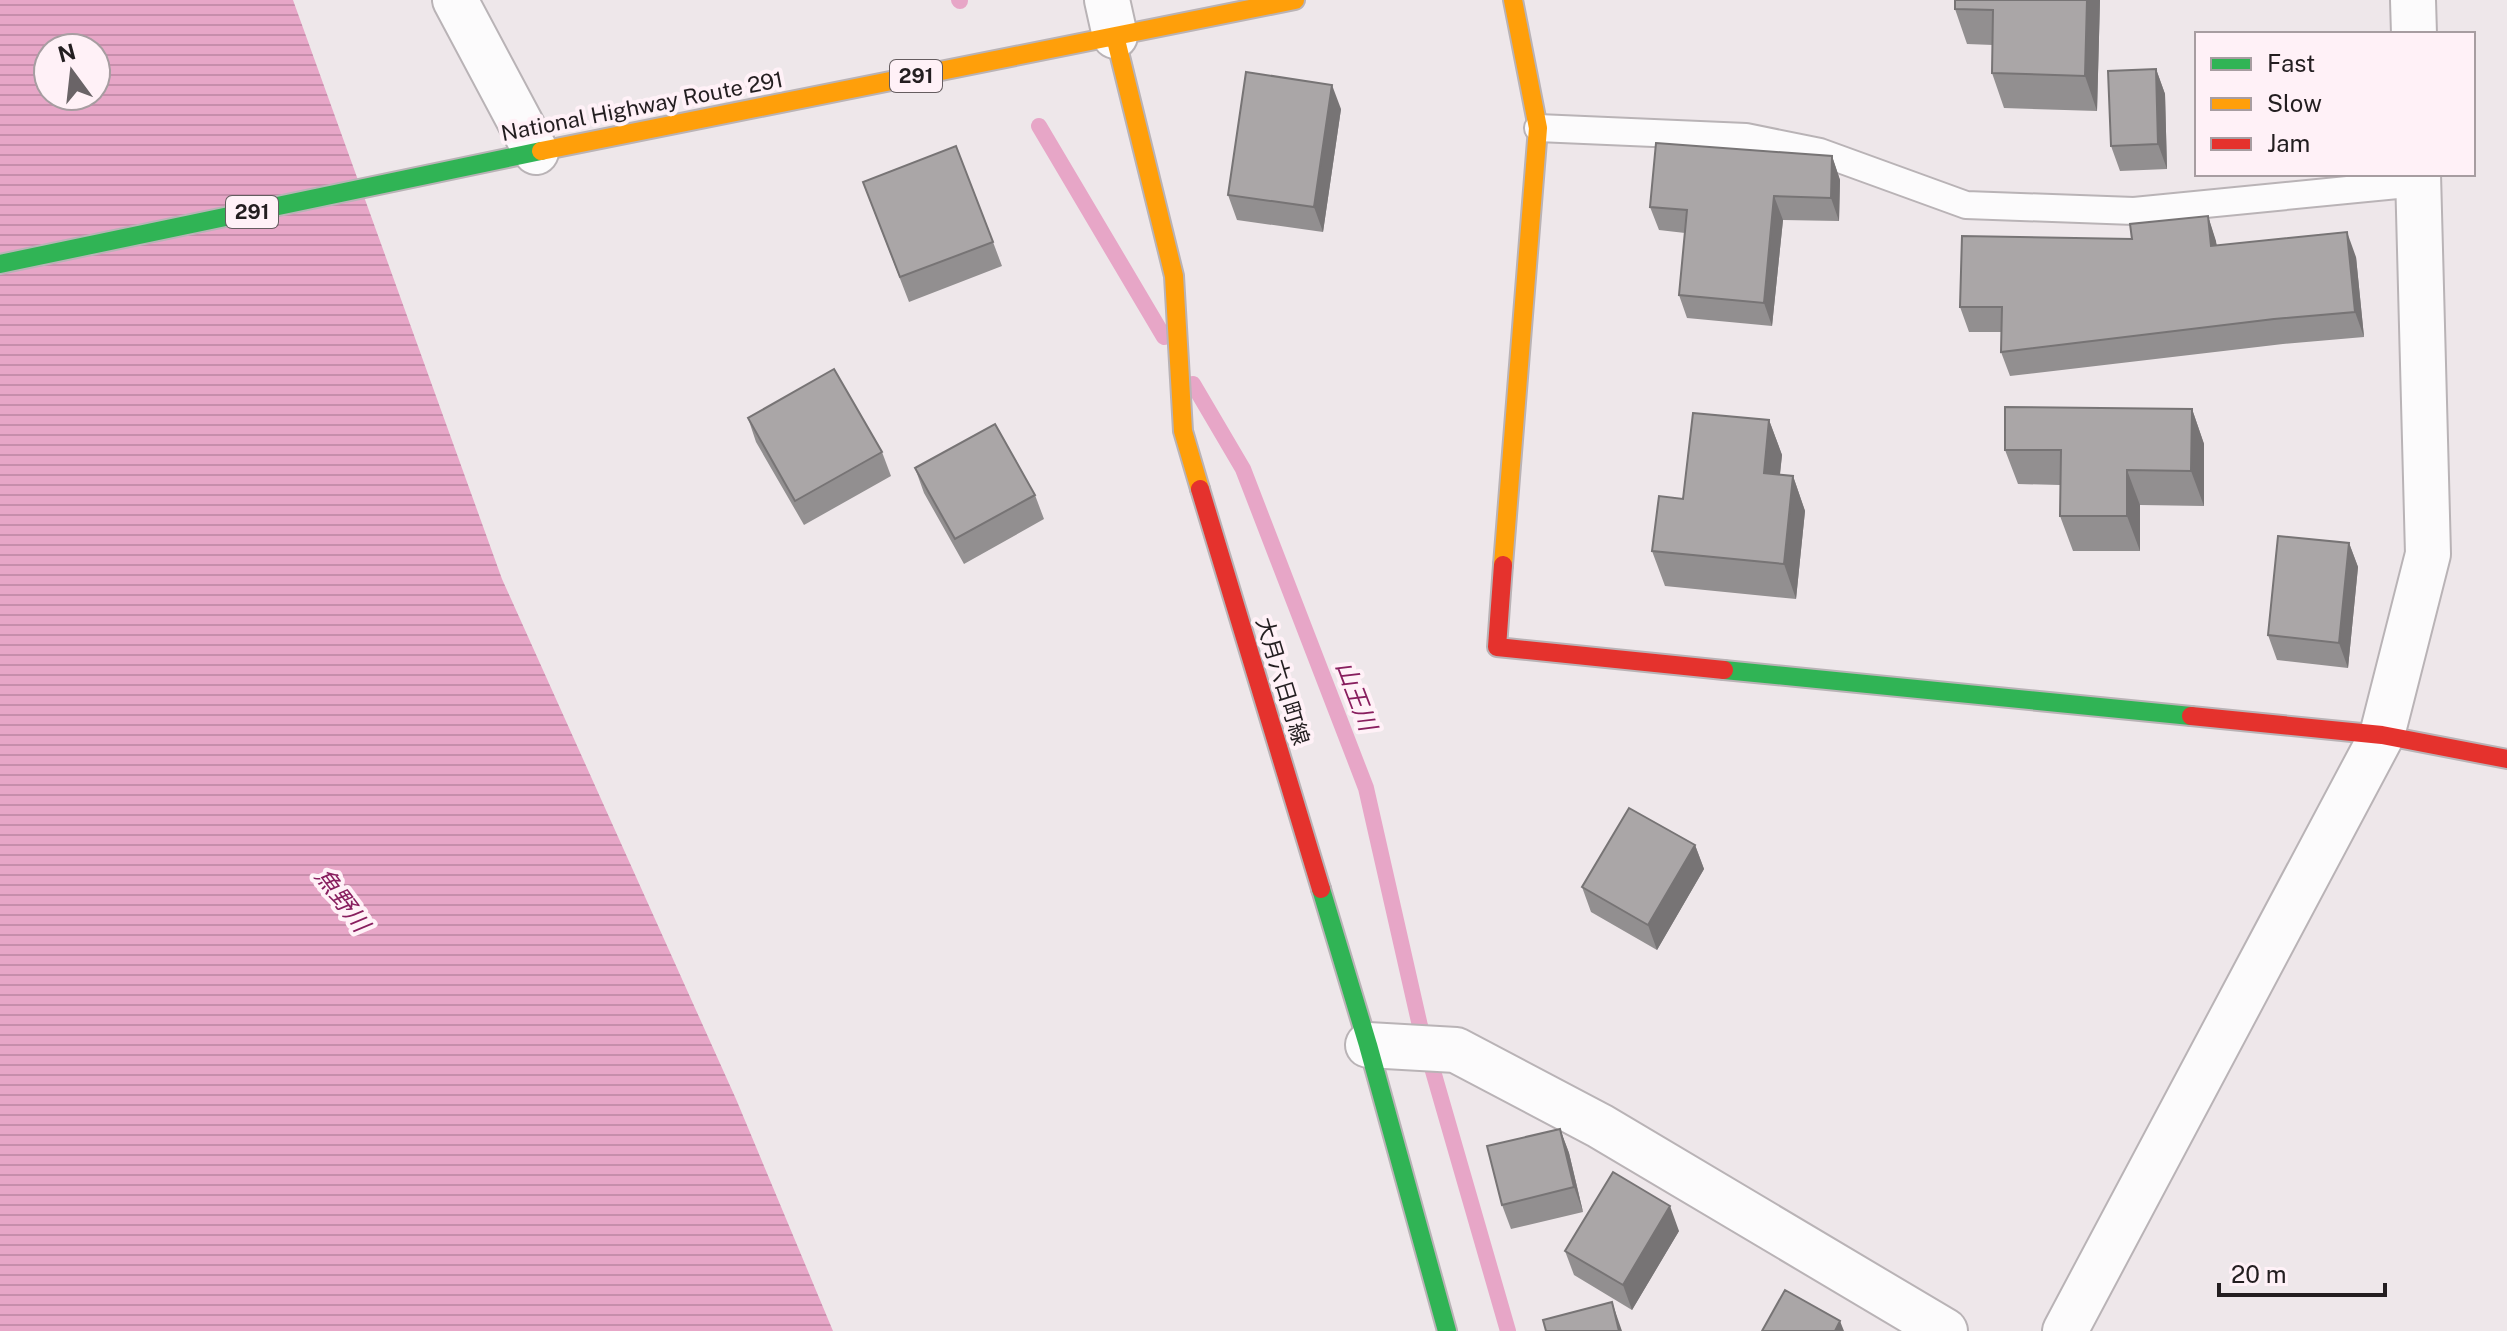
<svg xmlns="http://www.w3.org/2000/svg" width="2507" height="1331" font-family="'Public Sans','Noto Sans JP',sans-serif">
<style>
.water{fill:url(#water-rules);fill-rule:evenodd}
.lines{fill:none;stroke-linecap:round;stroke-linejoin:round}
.stream{stroke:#e7a6c7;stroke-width:16}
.lane-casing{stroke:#b9b3b6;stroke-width:30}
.street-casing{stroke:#b9b3b6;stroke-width:48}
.fast-casing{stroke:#b9b3b6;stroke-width:22}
.slow-casing{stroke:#b9b3b6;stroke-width:22}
.jam-casing{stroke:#b9b3b6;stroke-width:22}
.lane{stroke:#fcfbfc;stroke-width:26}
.street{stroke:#fcfbfc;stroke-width:44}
.fast{stroke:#30b455;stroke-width:18}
.slow{stroke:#ff9f0a;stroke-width:18}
.jam{stroke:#e5322d;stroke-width:18}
.wall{fill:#928f90}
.shaded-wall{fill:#777475}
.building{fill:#aaa6a7;stroke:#777475;stroke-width:2}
.labels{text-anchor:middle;stroke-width:8;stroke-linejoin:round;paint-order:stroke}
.shield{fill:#fff1f7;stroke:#655d60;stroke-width:2}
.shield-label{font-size:20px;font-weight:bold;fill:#231e20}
.street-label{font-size:22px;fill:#231e20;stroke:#fff1f7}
.water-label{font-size:24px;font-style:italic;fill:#881e5e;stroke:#fff1f7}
</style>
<defs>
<pattern id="water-rules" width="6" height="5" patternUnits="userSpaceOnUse" patternTransform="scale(2)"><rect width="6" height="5" fill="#e7a6c7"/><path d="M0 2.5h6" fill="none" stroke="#c68eab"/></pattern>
</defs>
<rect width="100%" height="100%" fill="#eee7ea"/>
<path class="water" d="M 0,0 L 293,0 L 502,579 L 736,1099 L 833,1331 L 0,1331 ZM 48,48 L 96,48 L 96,96 L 48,96 Z"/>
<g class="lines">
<path class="stream" d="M 959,0 L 960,1
M 1039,126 L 1164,337
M 1193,384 L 1243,469 L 1366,788 L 1420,1026 L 1508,1331"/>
<defs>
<path id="lane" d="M 1538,128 L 1746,137 L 1820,152 L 1966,205 L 2134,211 L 2418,183"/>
<path id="street" d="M 455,0 L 536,152
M 1107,0 L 1115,36
M 2413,0 L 2414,34
M 1368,1045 L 1456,1050 L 1600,1126 L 1945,1331
M 2065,1331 L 2382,735 L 2428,554 L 2418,174"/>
<path id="fast" d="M 0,264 L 541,151
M 1724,670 L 2191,716
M 1321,889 L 1368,1045 L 1447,1331"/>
<path id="slow" d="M 1115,36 L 1174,276 L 1183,431 L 1200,489
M 541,151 L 1295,0
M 1503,565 L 1538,128 L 1513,0"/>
<path id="jam" d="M 1200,489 L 1321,889
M 1503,565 L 1497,647 L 1724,670
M 2191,716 L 2382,735 L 2507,759"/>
</defs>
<use href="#lane" class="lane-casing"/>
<use href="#street" class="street-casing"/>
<use href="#fast" class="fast-casing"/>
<use href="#slow" class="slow-casing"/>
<use href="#jam" class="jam-casing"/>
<use href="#lane" class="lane"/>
<use href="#street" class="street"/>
<use href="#fast" class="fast"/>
<use href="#slow" class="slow"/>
<use href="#jam" class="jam"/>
</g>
<path class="wall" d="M 1955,0 L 2100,0 L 2097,111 L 2004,108 L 1992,73 L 1993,45 L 1967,44 L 1955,9 Z
M 2156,69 L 2165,94 L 2167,169 L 2120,171 L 2111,146 Z
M 1341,109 L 1323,232 L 1237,220 L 1228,195 Z
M 1832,156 L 1840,180 L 1839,221 L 1783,220 L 1772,326 L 1687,318 L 1679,295 L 1685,233 L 1659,230 L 1650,207 Z
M 872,206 L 993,242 L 1002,266 L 909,302 Z
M 2208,216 L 2217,246 L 2356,257 L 2364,337 L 2283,344 L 2010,376 L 2001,352 L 2001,332 L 1969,332 L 1960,307 L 2132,239 Z
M 2192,409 L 2204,444 L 2204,506 L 2140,505 L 2140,551 L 2073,551 L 2060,516 L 2060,485 L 2018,484 L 2005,450 Z
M 748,418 L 882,452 L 891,476 L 804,525 L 756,442 Z
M 1769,420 L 1782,455 L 1780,475 L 1793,476 L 1805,511 L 1796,599 L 1665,586 L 1652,551 L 1683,499 Z
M 915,468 L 1035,495 L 1044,519 L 964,564 L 924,493 Z
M 2349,543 L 2358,567 L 2348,668 L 2277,660 L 2268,635 Z
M 1695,845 L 1704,869 L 1657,950 L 1591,912 L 1582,887 Z
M 1560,1129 L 1569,1153 L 1583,1212 L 1511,1229 L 1502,1205 Z
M 1679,1231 L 1632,1310 L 1574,1275 L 1565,1251 Z"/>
<path class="shaded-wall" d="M 2087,0 L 2100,0 L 2097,111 L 2085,76 Z
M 2156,69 L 2165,94 L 2167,169 L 2158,144 Z
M 1332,85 L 1341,109 L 1323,232 L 1314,207 Z
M 1832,156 L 1840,180 L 1839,221 L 1831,198 Z
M 1774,196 L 1783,220 L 1772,326 L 1764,303 Z
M 2208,216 L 2216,241 L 2220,271 L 2211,246 Z
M 2347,232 L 2356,257 L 2364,337 L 2355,312 Z
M 2192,409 L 2204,444 L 2204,506 L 2191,471 Z
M 1769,420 L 1782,455 L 1776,508 L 1764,473 Z
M 2127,470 L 2140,505 L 2140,551 L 2127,516 Z
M 1793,476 L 1805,511 L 1796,599 L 1784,564 Z
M 2349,543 L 2358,567 L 2348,668 L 2339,643 Z
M 1695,845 L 1704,869 L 1657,950 L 1648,925 Z
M 1560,1129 L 1569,1153 L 1583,1212 L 1574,1187 Z
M 1670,1206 L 1679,1231 L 1632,1310 L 1623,1285 Z
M 1612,1302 L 1622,1331 L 1619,1331 Z
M 1840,1321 L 1844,1331 L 1835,1331 Z"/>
<path class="building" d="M 1955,0 L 2087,0 L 2085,76 L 1992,73 L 1993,10 L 1955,9 Z
M 2156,69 L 2158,144 L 2111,146 L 2108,71 Z
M 1246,72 L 1332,85 L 1314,207 L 1228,195 Z
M 1656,143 L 1832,156 L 1831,198 L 1774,196 L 1764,303 L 1679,295 L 1687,210 L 1650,207 Z
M 956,146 L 993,242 L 900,277 L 863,182 Z
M 2208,216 L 2211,246 L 2347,232 L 2355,312 L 2274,319 L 2001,352 L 2002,307 L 1960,307 L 1962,236 L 2132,239 L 2130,224 Z
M 834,369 L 882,452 L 795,501 L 748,418 Z
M 2005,407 L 2192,409 L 2191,471 L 2127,470 L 2127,516 L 2060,516 L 2061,450 L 2005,450 Z
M 1693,413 L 1769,420 L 1764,473 L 1793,476 L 1784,564 L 1652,551 L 1659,496 L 1683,499 Z
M 995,424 L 1035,495 L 955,539 L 915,468 Z
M 2278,536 L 2349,543 L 2339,643 L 2268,635 Z
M 1629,808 L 1695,845 L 1648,925 L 1582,887 Z
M 1560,1129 L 1574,1187 L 1502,1205 L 1487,1146 Z
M 1613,1172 L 1670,1206 L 1623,1285 L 1565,1251 Z
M 1785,1290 L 1840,1321 L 1835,1331 L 1762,1331 Z
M 1612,1302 L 1619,1331 L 1546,1331 L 1543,1320 Z"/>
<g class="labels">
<g class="shield">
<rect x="890" y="60" width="52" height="32" rx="6"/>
<rect x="226" y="196" width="52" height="32" rx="6"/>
</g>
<g class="shield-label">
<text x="916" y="83">291</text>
<text x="252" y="219">291</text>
</g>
<g class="street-label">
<text transform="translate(642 106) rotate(-11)" y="8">National Highway Route 291</text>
<text transform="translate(1283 681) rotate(73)" y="8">大月六日町線</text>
</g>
<g class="water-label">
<text transform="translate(1356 696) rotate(69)" y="8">山王川</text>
<text transform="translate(342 900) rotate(53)" y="8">魚野川</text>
</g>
</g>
<rect x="2195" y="32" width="280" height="144" fill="#fff1f7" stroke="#a79da1" stroke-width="2"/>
<rect x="2211" y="58" width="40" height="12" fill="#30b455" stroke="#a79da1" stroke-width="2"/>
<text x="2267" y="72" font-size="24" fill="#231e20">Fast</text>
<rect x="2211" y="98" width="40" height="12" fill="#ff9f0a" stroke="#a79da1" stroke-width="2"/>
<text x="2267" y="112" font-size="24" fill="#231e20">Slow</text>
<rect x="2211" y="138" width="40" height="12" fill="#e5322d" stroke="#a79da1" stroke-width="2"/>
<text x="2267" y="152" font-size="24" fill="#231e20">Jam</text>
<g transform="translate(72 72) rotate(345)"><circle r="38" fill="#fff1f7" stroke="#a79da1" stroke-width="2"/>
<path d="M0-6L14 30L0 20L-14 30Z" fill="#6a6467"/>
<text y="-12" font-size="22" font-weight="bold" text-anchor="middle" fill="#231e20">N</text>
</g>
<path d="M2219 1283v12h166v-12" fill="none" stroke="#231e20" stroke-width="4"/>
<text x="2231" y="1283" font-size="24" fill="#231e20" stroke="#fff1f7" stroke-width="6" paint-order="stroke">20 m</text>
</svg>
